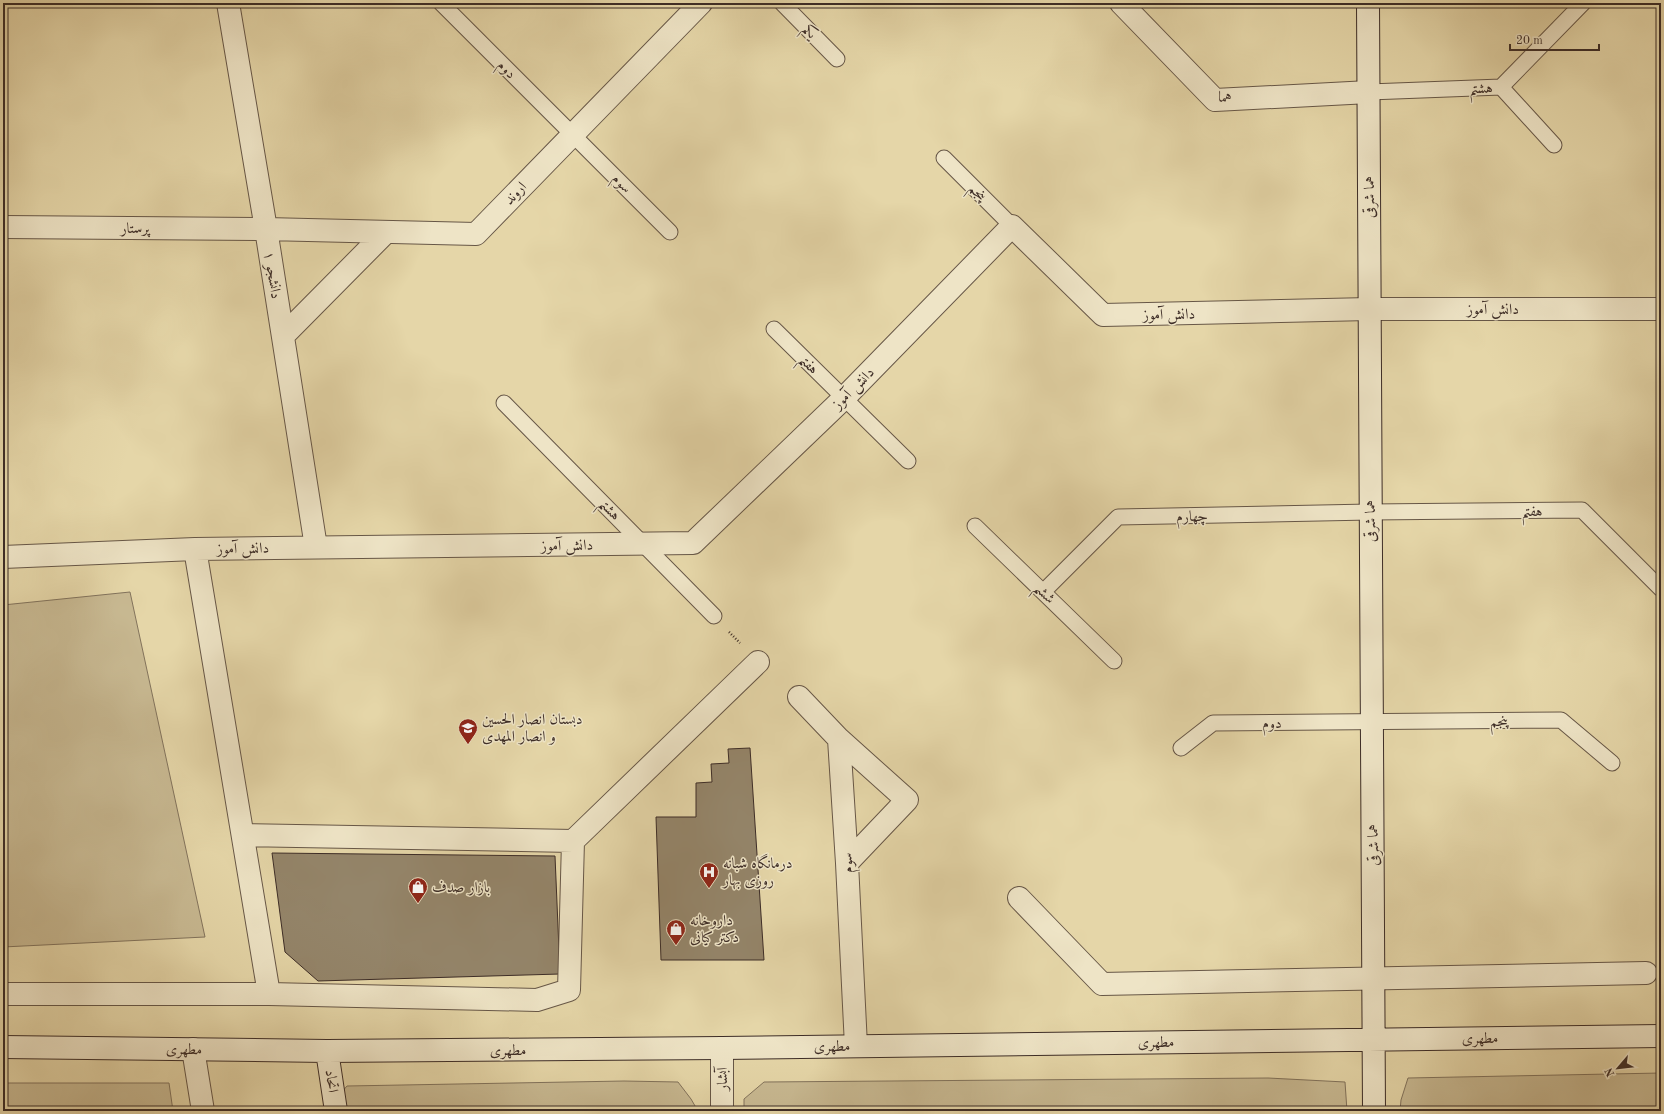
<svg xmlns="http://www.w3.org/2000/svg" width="1664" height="1114" font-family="'Old Standard TT',Amiri,serif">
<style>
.green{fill:#c8b992;stroke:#82735c}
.building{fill:#94856a;stroke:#3d2d27}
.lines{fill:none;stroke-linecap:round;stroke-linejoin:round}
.lane-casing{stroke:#675747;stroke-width:17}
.street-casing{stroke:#675747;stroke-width:24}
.secondary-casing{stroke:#3d2d27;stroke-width:24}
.path{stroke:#3d2d27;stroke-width:2.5;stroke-dasharray:1 2;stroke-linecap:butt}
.lane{stroke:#eee4c6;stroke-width:15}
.street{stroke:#eee4c6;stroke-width:22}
.secondary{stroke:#eee4c6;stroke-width:22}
.labels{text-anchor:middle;stroke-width:3;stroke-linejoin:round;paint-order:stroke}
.street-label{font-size:15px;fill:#3d2d27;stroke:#eee4c6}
.poi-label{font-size:15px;fill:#3d2d27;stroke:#eee4c6;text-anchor:start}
</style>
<rect width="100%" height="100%" fill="#e5d6a8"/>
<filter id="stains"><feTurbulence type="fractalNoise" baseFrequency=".005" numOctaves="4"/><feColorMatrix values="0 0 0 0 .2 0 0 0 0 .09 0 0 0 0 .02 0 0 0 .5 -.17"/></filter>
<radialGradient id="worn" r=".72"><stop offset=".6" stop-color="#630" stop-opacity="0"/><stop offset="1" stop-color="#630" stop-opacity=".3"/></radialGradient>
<path class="green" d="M 130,592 L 205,937 L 3,947 L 3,605 Z
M 1661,1073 L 1661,1111 L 1400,1111 L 1401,1100 L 1408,1078 Z
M 1268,1078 L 1345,1082 L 1347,1111 L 744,1111 L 744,1099 L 764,1082 Z
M 624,1081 L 678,1082 L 691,1099 L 698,1111 L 342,1111 L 340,1094 L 347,1086 Z
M 3,1083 L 169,1083 L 173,1111 L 3,1111 Z"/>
<path class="building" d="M 750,748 L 764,960 L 661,960 L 656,817 L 696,817 L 696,783 L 712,782 L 711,764 L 729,763 L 728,749 Z
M 272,853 L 555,856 L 560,974 L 318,981 L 285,952 Z"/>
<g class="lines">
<defs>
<path id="lane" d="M 441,3 L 670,232
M 782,3 L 837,59
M 1501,87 L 1554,145
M 1369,92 L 1501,87 L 1583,3
M 944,158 L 1012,226
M 774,329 L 908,461
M 504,403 L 714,616
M 975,526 L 1114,661
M 1044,591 L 1118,517 L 1370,512 L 1582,510 L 1661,589
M 1181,748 L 1213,723 L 1561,720 L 1612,763"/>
<path id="street" d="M 228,3 L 266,229 L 316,547
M 1121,3 L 1215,100 L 1369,92
M 3,227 L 266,229 L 476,234 L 701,3
M 283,336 L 386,232
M 195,549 L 269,994
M 3,557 L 195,549 L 693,543 L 843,399 L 1012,226 L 1103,315 L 1369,309 L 1661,309
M 799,697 L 839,739 L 847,863 L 856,1046
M 839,739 L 907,800 L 847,863
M 243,835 L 573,841 L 758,662
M 1019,898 L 1102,984 L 1646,973
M 3,994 L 269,994 L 537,1000 L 569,990 L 573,841
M 722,1048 L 722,1111
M 193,1049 L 203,1111"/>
<path id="secondary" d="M 1368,3 L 1374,1111
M 3,1047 L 327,1051 L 722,1048 L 1661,1036
M 327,1051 L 336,1111"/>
</defs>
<use href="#lane" class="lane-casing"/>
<use href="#street" class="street-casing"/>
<use href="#secondary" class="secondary-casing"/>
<path class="path" d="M 729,632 L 740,643"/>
<use href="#lane" class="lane"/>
<use href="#street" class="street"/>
<use href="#secondary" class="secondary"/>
</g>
<defs>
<symbol id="school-pin" viewBox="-11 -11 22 30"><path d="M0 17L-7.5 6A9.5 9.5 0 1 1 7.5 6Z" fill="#8f2418" stroke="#eee4c6"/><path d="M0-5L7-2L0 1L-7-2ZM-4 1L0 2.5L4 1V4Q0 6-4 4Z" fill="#fff"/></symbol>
<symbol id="hospital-pin" viewBox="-11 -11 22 30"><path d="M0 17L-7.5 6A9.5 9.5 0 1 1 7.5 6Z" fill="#8f2418" stroke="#eee4c6"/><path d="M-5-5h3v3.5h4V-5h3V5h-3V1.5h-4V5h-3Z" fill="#fff"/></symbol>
<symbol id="shop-pin" viewBox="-11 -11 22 30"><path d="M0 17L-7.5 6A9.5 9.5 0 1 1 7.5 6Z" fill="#8f2418" stroke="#eee4c6"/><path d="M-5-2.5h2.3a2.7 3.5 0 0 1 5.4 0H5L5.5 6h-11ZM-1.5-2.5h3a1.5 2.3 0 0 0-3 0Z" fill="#fff"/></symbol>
</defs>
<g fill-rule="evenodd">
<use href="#school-pin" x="457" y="717" width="22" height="30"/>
<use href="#hospital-pin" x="698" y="861" width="22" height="30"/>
<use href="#shop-pin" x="407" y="876" width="22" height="30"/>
<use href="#shop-pin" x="665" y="918" width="22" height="30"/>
</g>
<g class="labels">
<g class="street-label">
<text transform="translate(810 31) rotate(46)" y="5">یکم</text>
<text transform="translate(507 69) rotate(45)" y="5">دوم</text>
<text transform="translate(1481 88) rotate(-2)" y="5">هشتم</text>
<text transform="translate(1225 97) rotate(5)" y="5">هما</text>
<text transform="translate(622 183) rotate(45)" y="5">سوم</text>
<text transform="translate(978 192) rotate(45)" y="5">پنجم</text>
<text transform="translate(515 193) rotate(-46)" y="5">اروند</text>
<text transform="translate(1369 197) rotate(-90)" y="5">هما شرقی</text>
<text x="135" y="233">پرستار</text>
<text transform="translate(273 275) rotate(81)" y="5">دانشجو ۱</text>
<text x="1493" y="314">دانش آموز</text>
<text transform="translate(1169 314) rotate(-1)" y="5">دانش آموز</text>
<text transform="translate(809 364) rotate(45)" y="5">هفتم</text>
<text transform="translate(853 388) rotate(-45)" y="5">دانش آموز</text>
<text transform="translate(610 509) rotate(45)" y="5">هشتم</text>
<text x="1532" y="516">هفتم</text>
<text transform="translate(1192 516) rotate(-1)" y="5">چهارم</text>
<text transform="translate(1370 521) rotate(-90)" y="5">هما شرقی</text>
<text transform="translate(567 545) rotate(-1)" y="5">دانش آموز</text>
<text transform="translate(243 548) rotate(-1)" y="5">دانش آموز</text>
<text transform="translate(1045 593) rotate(44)" y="5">ششم</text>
<text transform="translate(1499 721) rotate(-1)" y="5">پنجم</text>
<text x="1272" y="728">دوم</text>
<text transform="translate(1373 845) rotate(-91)" y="5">هما شرقی</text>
<text transform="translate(847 863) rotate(-93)" y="5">سوم</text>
<text transform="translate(1480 1038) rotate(-1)" y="5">مطهری</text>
<text transform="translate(1156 1042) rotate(-1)" y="5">مطهری</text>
<text transform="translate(832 1046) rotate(-1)" y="5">مطهری</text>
<text transform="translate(184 1049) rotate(1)" y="5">مطهری</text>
<text x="508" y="1055">مطهری</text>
<text transform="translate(722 1079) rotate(-90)" y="5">آبشار</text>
<text transform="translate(332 1081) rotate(82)" y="5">اتحاد</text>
</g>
<g class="poi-label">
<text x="482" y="724">دبستان انصار الحسین<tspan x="482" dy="17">و انصار المهدی</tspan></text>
<text x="723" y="868">درمانگاه شبانه<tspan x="723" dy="17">روزی بهار</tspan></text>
<text x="432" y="892">بازار صدف</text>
<text x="690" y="925">داروخانه<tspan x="690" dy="17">دکتر کیانی</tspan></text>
</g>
</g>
<rect width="1664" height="1114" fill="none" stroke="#e5d6a8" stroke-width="16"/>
<rect x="4" y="4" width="1656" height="1106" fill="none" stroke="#3d2d27" stroke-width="2"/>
<rect x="8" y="8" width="1648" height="1098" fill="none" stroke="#3d2d27"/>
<g transform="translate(1618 1068) rotate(242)" stroke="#eee4c6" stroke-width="3" paint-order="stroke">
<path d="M0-3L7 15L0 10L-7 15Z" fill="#3d2d27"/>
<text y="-6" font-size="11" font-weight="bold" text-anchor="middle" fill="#3d2d27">N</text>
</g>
<path d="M1510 44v6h89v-6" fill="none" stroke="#3d2d27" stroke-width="2"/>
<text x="1516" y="44" font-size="12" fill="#3d2d27" stroke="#eee4c6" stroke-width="3" paint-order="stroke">20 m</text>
<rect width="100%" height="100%" filter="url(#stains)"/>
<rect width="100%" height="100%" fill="url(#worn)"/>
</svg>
